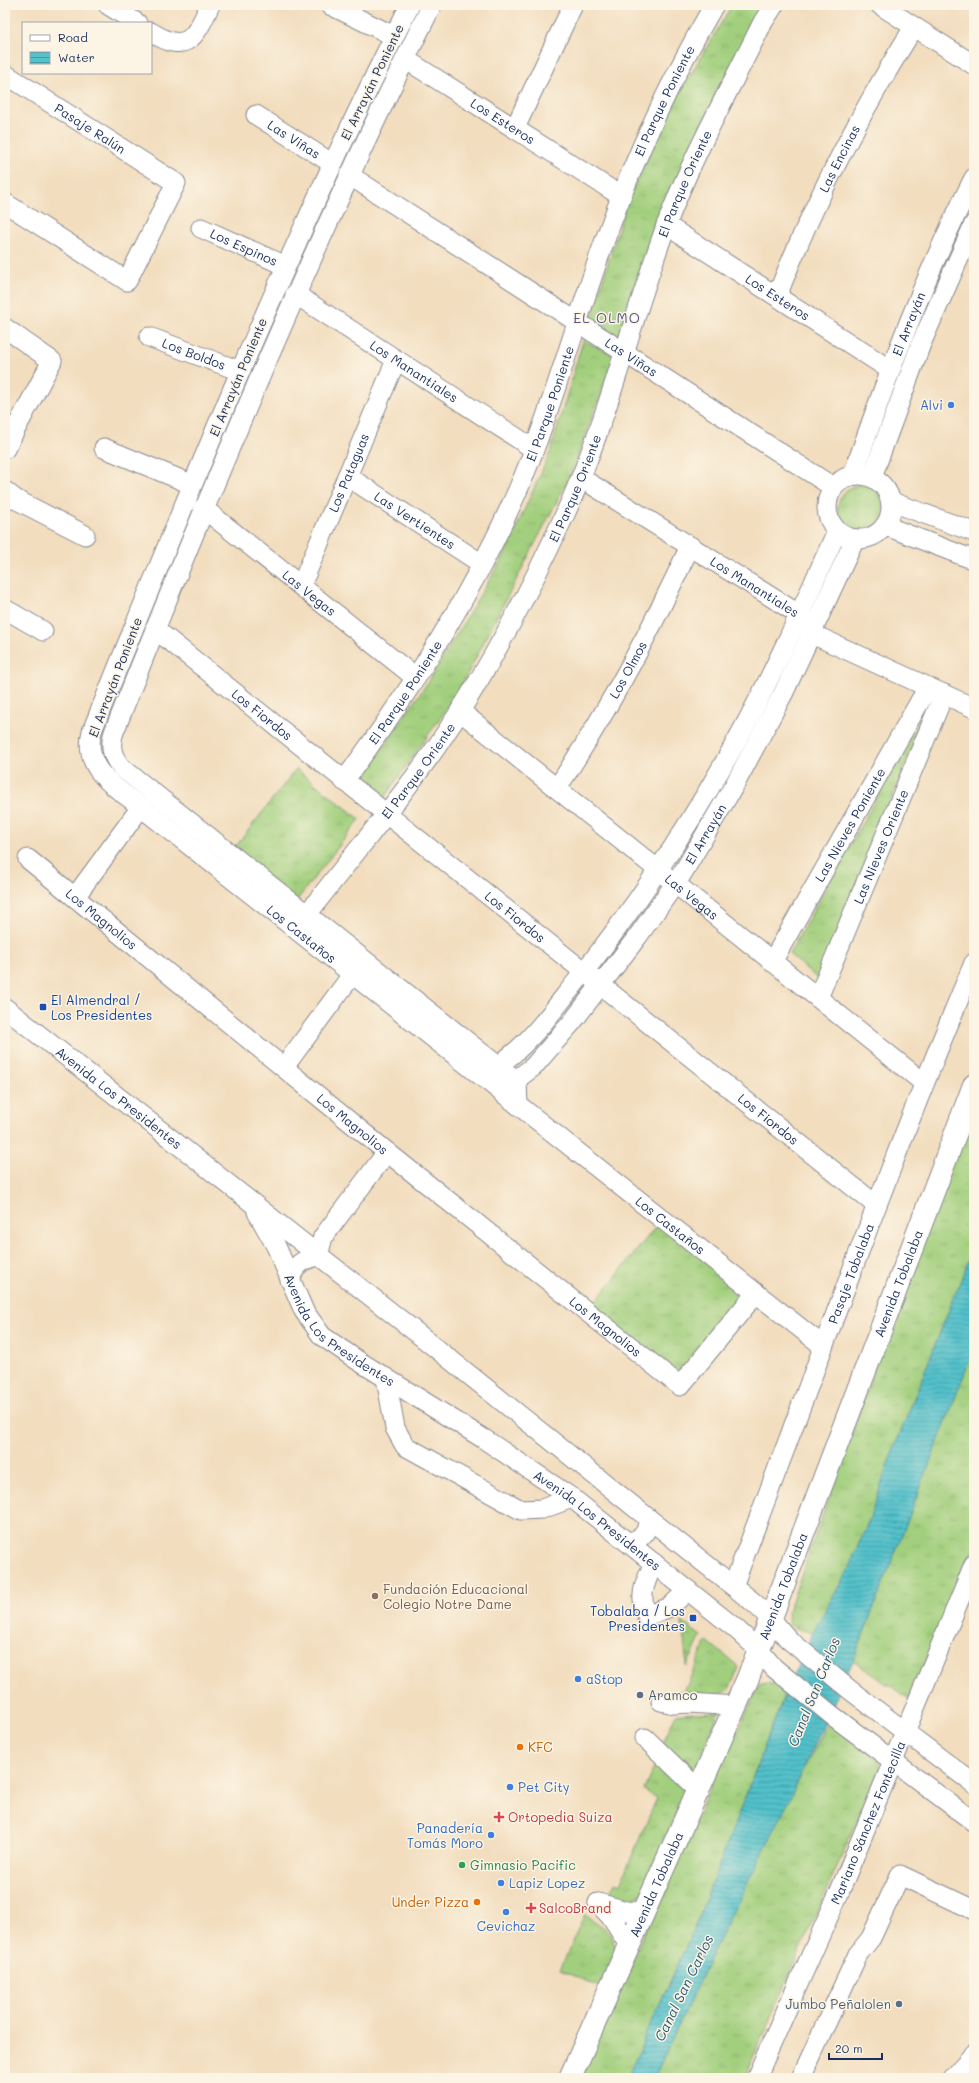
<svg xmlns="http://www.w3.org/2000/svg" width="979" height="2083" font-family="Mali,sans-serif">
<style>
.grass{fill:url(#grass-tufts);stroke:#5e7f6e}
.water{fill:url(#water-rules);stroke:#377894}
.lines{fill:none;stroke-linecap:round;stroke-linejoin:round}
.minor-casing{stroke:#86868e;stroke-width:21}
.major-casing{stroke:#86868e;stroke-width:24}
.minor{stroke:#fff;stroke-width:19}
.major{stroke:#fff;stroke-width:22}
.shop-dot{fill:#3f7fe0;stroke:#fcf5e5;stroke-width:1.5}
.transit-dot{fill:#1a4fb4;stroke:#fcf5e5;stroke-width:1.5}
.education-dot{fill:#8d6e63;stroke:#fcf5e5;stroke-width:1.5}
.service-dot{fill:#5c6f8a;stroke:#fcf5e5;stroke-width:1.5}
.food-dot{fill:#e8710a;stroke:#fcf5e5;stroke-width:1.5}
.health-dot{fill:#e0444e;stroke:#fcf5e5;stroke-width:1.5}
.leisure-dot{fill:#2e9e5b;stroke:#fcf5e5;stroke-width:1.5}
.labels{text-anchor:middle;stroke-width:3;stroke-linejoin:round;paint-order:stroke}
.street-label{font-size:13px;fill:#1b2f5e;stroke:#fcf5e5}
.shop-label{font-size:13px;fill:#366cbe;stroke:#fcf5e5;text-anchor:start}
.transit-label{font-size:13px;fill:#164399;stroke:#fcf5e5;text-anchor:start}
.education-label{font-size:13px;fill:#785e54;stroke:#fcf5e5;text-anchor:start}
.service-label{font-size:13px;fill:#4e5e75;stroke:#fcf5e5;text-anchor:start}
.food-label{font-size:13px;fill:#c56008;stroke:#fcf5e5;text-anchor:start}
.health-label{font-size:13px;fill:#be3a42;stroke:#fcf5e5;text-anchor:start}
.leisure-label{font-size:13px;fill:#27864d;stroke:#fcf5e5;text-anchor:start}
.neighbourhood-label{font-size:14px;letter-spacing:1px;fill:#585685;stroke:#fcf5e5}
.water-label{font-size:14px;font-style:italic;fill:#2c5b7e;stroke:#fcf5e5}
</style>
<defs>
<pattern id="grass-tufts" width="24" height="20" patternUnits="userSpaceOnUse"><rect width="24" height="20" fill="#a2cf7d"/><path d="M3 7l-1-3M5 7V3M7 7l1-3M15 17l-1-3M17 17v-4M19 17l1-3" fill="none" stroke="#8bb26e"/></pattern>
<pattern id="water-rules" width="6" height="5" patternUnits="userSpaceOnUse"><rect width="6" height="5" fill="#53c1ca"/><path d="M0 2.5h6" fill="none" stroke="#449da7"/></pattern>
</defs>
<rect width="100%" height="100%" fill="#fcf5e5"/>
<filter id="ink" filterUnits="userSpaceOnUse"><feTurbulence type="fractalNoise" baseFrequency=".025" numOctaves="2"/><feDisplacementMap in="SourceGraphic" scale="8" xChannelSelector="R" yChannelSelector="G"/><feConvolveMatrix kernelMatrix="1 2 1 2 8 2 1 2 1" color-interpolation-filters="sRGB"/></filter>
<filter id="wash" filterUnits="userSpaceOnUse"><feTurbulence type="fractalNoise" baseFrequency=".012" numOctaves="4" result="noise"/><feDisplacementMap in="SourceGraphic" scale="16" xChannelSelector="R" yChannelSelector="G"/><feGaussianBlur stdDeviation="0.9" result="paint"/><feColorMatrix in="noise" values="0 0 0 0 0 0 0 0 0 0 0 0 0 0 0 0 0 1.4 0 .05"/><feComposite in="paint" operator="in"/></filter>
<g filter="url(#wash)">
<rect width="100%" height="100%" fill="#f2ddbe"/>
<path class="grass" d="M 732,5 L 766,5 L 717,92 L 658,218 L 619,335 L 590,322 L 627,201 L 677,97 Z
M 583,340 L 615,356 L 571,474 L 457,694 L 379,805 L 357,786 L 428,682 L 503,557 L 550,453 Z
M838 508a23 23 0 1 1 46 0a23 23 0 1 1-46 0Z
M 932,699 L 818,979 L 789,954 Z
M 296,769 L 360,819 L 297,900 L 233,850 Z
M 974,1090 L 974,1247 L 888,1464 L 870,1518 L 847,1572 L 813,1632 L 800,1630 L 790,1625 L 788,1612 Z
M 658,1224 L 745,1292 L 678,1376 L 591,1307 Z
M 974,1349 L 974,1549 L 909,1699 L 853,1661 Z
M 682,1622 L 701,1636 L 687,1666 Z
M 707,1641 L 738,1666 C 736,1672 734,1681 730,1687 C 722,1699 695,1695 682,1696 Z
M 768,1683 L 778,1686 L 784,1696 L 699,1917 L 627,2078 L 579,2078 L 716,1775 L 760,1684 Z
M 719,1712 L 693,1775 L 663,1742 L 676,1714 Z
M 829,1720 L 882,1764 L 744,2078 L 654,2078 L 711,1955 Z
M 657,1760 L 684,1788 L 684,1796 L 641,1895 L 631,1900 L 613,1902 L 608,1897 L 615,1882 L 620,1884 L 657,1798 L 644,1790 Z
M 585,1914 L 611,1933 L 616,1950 L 600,1987 L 560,1970 Z"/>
<path class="water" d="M 974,1247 L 974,1349 L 853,1661 L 787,1805 L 711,1955 L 654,2078 L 627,2078 L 699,1917 L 784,1696 L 813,1632 L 847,1572 L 870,1518 L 888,1464 Z"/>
</g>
<g filter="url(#ink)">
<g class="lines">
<defs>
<g id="minor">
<path d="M 108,5 L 137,23"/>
<path d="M 330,5 L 394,36"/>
<path id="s1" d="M 410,5 C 290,241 191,486 92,731 C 82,770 115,786 141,807 L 823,1346"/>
<path d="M 432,5 C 313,242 212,486 114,732 C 109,746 112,757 122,768 L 517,1081 L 518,1105"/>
<path d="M 880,5 L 974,65"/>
<path d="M 151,32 C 187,55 195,38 210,5"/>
<path id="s2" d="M 405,59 L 621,196"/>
<path id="s3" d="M 5,74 L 176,183 L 127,281 L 5,203"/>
<path id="s4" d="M 256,115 L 333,164"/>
<path d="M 515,128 L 573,5"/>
<path id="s5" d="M 349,175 L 833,487"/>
<path id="s6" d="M 666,225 L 889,369"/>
<path id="s7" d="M 201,228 L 286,266"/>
<path id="s8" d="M 295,294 L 534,449"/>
<path id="s9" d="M 777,296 C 814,201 860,113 914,27"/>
<path d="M 5,328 L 52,361 L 5,449"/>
<path id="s10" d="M 149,337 L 240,371"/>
<path d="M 104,448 L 191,484"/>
<circle cx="859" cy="507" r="32"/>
<path id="s11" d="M 853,475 C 888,373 925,274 974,178"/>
<path id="s12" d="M 347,476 L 482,564"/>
<path d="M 872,477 L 921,344 L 974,224"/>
<path id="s13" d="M 581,478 L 800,615 L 812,634 L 974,708"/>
<path d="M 5,491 L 15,499 L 85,535"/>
<path d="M 892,502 L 974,532"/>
<path id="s14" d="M 203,508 L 416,678"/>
<path d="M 886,526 L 974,560"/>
<path id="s15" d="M 301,586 L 396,360"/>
<path d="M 5,609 L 43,631"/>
<path id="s16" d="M 155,629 L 876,1205"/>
<path id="s17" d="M 460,711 L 924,1083"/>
<path id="s18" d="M 344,781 C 414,686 477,587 523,478 C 555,400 577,317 606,237 C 635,156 671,79 714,5"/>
<path id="s19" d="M 557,788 C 608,711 651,631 690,546"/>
<path id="s20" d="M 28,859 L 387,1152 L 680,1386 L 756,1293"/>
<path d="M 75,897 L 141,807"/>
<path id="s21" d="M 299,925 C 344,865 394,808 437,746 C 487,673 529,593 566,512 C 608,420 631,321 666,226 C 692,156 730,89 763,22 L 774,5"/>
<path id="s22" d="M 772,962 L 928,687"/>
<path id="s23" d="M 818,998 L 944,694"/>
<path id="s24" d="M 5,1008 L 412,1329 L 753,1602 L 772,1620 L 788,1639 L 850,1690 L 974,1784"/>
<path d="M 284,1067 L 360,964"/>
<path d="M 487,1072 C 524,1052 550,1014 576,982 C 639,903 695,818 743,729 C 778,665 807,597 837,531"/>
<path id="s25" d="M 506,1087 L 533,1067 L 573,1021 L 638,936 L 682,874 L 735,784 L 784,692 L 855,539"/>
<path id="s26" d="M 257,1212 L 276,1246 L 304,1311 L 322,1336 L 357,1360 L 484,1439 L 572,1498 L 735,1628 L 759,1650 L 774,1668 L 833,1716 L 974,1822"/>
<path d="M 318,1256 L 323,1237 L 387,1152"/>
<path d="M 290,1280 C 295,1264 302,1260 318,1256"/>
<path d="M 386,1378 L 395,1428 L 405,1446 L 521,1510 L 542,1509 L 572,1498"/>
<path d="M 629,1542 C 643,1539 648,1532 648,1518"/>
<path d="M 654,1563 C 645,1583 638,1594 647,1616 L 670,1607 L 688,1590"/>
<path id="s27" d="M 733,1586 C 813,1378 887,1168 974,963"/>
<path d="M 661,1701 L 674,1704 L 689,1703 L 737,1706"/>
<path d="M 645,1738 L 700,1791"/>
<path d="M 598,1903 L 611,1917 L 629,1945"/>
<path d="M 598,1903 L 626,1911 L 644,1912"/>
<path id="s28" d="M 756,2078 L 839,1893 L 974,1564"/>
<path d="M 801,2078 L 858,1954 L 871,1938 L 900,1875 L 974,1910"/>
<path d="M 952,2078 L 974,2054"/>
</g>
<g id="major">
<path id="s29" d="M 570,2078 L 748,1678 L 974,1085"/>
</g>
</defs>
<use href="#minor" class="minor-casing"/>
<use href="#major" class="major-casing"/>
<use href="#minor" class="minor"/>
<use href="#major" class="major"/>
</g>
</g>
<g class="shop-dot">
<circle cx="951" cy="405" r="4"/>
<circle cx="578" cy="1679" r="4"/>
<circle cx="510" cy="1787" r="4"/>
<circle cx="491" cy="1835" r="4"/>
<circle cx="501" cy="1883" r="4"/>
<circle cx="506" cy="1912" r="4"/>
</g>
<g class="transit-dot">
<rect x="39" y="1003" width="8" height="8" rx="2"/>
<rect x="689" y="1614" width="8" height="8" rx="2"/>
</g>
<circle class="education-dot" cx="375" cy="1596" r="4"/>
<g class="service-dot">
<circle cx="640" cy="1695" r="4"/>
<circle cx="899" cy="2004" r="4"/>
</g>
<g class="food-dot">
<circle cx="520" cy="1747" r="4"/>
<circle cx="477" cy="1902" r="4"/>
</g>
<g class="health-dot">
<path d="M497 1811h4v4h4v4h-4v4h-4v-4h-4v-4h4z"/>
<path d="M529 1902h4v4h4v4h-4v4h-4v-4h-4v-4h4z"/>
</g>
<circle class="leisure-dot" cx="462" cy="1865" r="4"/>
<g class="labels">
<g class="street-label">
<text transform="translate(372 82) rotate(-64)" y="5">El Arrayán Poniente</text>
<text dy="5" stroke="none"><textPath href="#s18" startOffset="756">El Parque Poniente</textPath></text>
<text dy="5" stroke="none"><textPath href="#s2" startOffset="116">Los Esteros</textPath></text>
<text dy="5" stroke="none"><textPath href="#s3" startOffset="101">Pasaje Ralún</textPath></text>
<text dy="5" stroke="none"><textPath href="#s4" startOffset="45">Las Viñas</textPath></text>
<text dy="5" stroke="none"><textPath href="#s9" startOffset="151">Las Encinas</textPath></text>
<text dy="5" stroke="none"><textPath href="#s21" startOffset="843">El Parque Oriente</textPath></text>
<text dy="5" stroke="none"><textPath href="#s7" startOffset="47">Los Espinos</textPath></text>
<text dy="5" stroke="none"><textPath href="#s6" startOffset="133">Los Esteros</textPath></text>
<text dy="5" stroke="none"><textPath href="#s11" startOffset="161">El Arrayán</textPath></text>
<text dy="5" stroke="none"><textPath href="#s10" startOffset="48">Los Boldos</textPath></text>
<text dy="5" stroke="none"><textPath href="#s5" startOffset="336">Las Viñas</textPath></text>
<text dy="5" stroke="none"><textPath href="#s8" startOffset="142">Los Manantiales</textPath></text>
<text transform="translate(238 377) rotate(-67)" y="5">El Arrayán Poniente</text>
<text dy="5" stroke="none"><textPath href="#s18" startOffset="432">El Parque Poniente</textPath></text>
<text dy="5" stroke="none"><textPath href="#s15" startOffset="123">Los Pataguas</textPath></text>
<text dy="5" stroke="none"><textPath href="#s21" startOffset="519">El Parque Oriente</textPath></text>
<text dy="5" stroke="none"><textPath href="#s12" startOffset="81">Las Vertientes</textPath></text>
<text dy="5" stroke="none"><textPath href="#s13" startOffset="205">Los Manantiales</textPath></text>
<text dy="5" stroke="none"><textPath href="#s14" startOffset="136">Las Vegas</textPath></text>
<text dy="5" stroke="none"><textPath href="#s19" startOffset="138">Los Olmos</textPath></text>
<text transform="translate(115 677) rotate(-69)" y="5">El Arrayán Poniente</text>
<text dy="5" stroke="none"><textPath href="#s18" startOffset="108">El Parque Poniente</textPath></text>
<text dy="5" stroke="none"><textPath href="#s16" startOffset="137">Los Fiordos</textPath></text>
<text dy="5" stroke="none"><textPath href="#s21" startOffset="195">El Parque Oriente</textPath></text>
<text dy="5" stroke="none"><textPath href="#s22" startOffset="158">Las Nieves Poniente</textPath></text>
<text dy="5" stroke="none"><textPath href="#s25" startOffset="324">El Arrayán</textPath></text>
<text dy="5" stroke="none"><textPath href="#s23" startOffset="164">Las Nieves Oriente</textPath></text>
<text dy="5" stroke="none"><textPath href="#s17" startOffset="297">Las Vegas</textPath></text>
<text dy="5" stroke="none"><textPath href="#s16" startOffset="461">Los Fiordos</textPath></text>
<text dy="5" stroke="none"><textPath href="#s20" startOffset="95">Los Magnolios</textPath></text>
<text dy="5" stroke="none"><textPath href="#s1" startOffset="1095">Los Castaños</textPath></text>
<text dy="5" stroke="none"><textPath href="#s24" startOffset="145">Avenida Los Presidentes</textPath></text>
<text dy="5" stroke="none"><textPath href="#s16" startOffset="785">Los Fiordos</textPath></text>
<text dy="5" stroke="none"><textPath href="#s20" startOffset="419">Los Magnolios</textPath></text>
<text dy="5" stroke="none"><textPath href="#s1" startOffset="1565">Los Castaños</textPath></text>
<text dy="5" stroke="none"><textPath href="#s27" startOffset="334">Pasaje Tobalaba</textPath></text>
<text dy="5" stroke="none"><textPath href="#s29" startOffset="860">Avenida Tobalaba</textPath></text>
<text dy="5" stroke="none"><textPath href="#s20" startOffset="743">Los Magnolios</textPath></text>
<text dy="5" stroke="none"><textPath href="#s26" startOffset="148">Avenida Los Presidentes</textPath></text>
<text dy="5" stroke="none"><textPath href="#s26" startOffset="472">Avenida Los Presidentes</textPath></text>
<text dy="5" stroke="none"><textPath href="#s29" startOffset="536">Avenida Tobalaba</textPath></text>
<text dy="5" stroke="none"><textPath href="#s28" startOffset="279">Mariano Sánchez Fontecilla</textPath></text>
<text dy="5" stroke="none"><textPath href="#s29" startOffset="212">Avenida Tobalaba</textPath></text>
</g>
<g class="shop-label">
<text x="943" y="410" text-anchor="end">Alvi</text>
<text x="586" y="1684">aStop</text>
<text x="518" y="1792">Pet City</text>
<text x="483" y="1833" text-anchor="end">Panadería<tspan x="483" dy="15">Tomás Moro</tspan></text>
<text x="509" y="1888">Lapiz Lopez</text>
<text x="506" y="1931" text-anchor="middle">Cevichaz</text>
</g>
<g class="transit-label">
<text x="51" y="1005">El Almendral /<tspan x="51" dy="15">Los Presidentes</tspan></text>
<text x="685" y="1616" text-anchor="end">Tobalaba / Los<tspan x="685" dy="15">Presidentes</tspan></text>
</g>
<g class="education-label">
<text x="383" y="1594">Fundación Educacional<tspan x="383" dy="15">Colegio Notre Dame</tspan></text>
</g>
<g class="service-label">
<text x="648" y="1700">Aramco</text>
<text x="891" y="2009" text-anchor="end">Jumbo Peñalolen</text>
</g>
<g class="food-label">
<text x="528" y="1752">KFC</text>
<text x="469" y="1907" text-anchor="end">Under Pizza</text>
</g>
<g class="health-label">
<text x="508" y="1822">Ortopedia Suiza</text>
<text x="539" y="1913">SalcoBrand</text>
</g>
<g class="leisure-label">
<text x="470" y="1870">Gimnasio Pacific</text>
</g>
<g class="neighbourhood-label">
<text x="607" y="323">EL OLMO</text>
</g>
<g class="water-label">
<text transform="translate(814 1692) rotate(-68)" y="5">Canal San Carlos</text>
<text transform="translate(684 1988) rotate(-64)" y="5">Canal San Carlos</text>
</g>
</g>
<rect width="979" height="2083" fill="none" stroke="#fcf5e5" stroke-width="20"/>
<rect x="22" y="22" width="130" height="52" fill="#fcf5e5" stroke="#a2a6af"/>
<rect x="30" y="35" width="20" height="6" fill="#ffffff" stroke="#a2a6af"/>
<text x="58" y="42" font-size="12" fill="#1b2f5e">Road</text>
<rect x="30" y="52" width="20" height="12" fill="url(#water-rules)" stroke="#a2a6af"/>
<text x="58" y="62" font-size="12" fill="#1b2f5e">Water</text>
<path d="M829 2053v6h53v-6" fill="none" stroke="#1b2f5e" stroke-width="2"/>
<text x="835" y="2053" font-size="12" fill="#1b2f5e" stroke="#fcf5e5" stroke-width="3" paint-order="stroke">20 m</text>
</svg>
